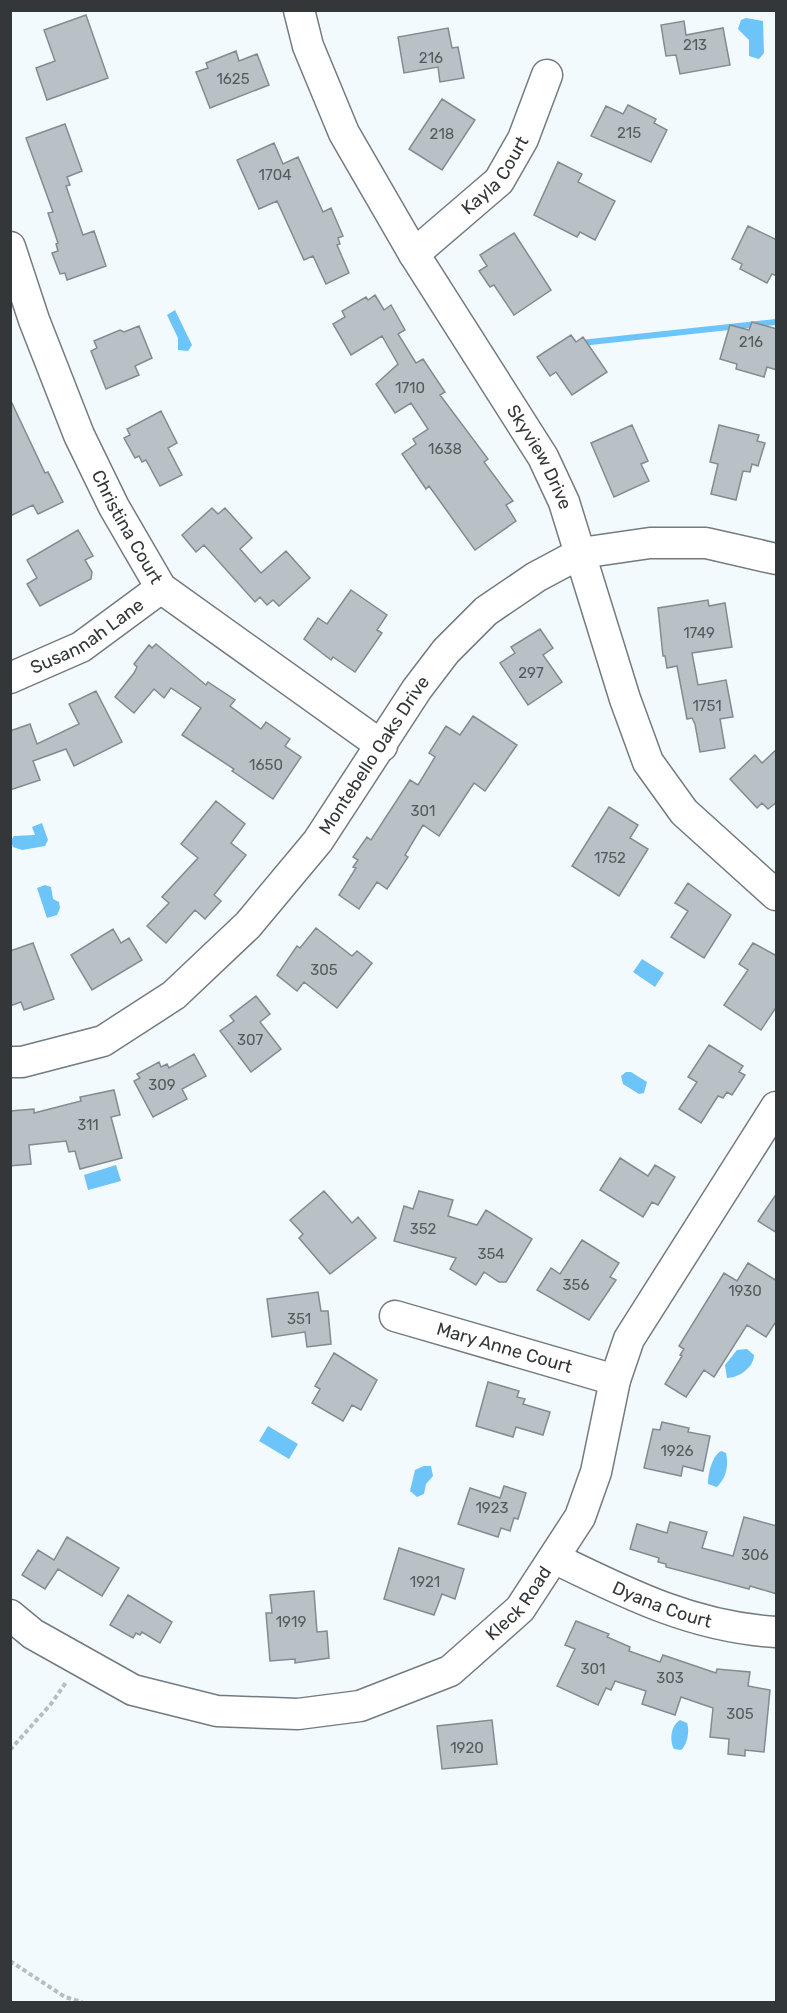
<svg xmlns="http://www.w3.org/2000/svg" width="787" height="2013" font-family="Rubik,sans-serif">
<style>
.water{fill:#6cc4f9}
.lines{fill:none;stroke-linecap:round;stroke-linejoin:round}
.stream{stroke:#6cc4f9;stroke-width:6}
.building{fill:#b9c1c6;stroke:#848b90;stroke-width:1.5}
.minor-casing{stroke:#747b80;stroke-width:33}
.path{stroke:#b7bdc1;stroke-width:4;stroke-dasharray:4.5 3;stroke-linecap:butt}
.minor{stroke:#fff;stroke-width:30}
.labels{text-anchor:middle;stroke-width:4.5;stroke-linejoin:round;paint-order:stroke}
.number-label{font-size:15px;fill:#555a5c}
.street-label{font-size:18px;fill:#343739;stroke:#fff}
</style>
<rect width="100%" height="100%" fill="#f3fafe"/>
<path class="water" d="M 746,18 L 763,21 L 764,53 L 759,59 L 749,56 L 749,40 L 738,29 L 741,20 Z
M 175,310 L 192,345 L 188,351 L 178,350 L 178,338 L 167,315 Z
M 42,823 L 48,840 L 45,846 L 22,850 L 13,847 L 11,841 L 14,836 L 35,835 L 32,827 Z
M 45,885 L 51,887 L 53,899 L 59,902 L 60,908 L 57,915 L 47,918 L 37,888 Z
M 642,959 L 664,973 L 655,987 L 633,972 Z
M 626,1072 L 631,1072 L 647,1082 L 644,1093 L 639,1094 L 623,1084 L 621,1076 Z
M 116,1165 L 121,1181 L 88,1190 L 84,1175 Z
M 747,1349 L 754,1355 C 754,1367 739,1378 727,1378 L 725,1365 L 737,1350 Z
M 268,1426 L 298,1444 L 289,1459 L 259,1441 Z
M 721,1451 L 726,1453 C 729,1466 726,1478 717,1487 L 708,1484 C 708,1474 712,1456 721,1451 Z
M 424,1466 L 431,1466 L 433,1476 L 426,1484 L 424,1494 L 417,1497 L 410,1491 L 415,1470 Z
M 680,1720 L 687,1723 C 690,1731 687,1746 681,1750 L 674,1749 C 669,1741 671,1725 680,1720 Z"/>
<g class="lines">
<path class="stream" d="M 581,343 L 776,322"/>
</g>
<path class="building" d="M 86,15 L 108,78 L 47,100 L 36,68 L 55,61 L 44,30 Z
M 684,21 L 686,35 L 723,28 L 730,65 L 680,74 L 676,55 L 666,56 L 661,25 Z
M 448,28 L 452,48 L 458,47 L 464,78 L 440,82 L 438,67 L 404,73 L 398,37 Z
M 236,51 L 239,61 L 257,54 L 269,85 L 210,108 L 196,72 L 208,68 L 206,63 Z
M 442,99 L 475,120 L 442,170 L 409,149 Z
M 628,105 L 656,119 L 654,123 L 667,130 L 651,162 L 591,136 L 606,106 L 623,114 Z
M 65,124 L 82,171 L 67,177 L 70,185 L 66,186 L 83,235 L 94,231 L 106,266 L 67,280 L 65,273 L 60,274 L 52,253 L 58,251 L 56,244 L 58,243 L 48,213 L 53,212 L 26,138 Z
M 274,143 L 283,164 L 298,157 L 323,212 L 331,208 L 343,236 L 338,238 L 340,244 L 337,245 L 349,273 L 326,284 L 313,256 L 304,260 L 277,201 L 259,209 L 237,160 Z
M 558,162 L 582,174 L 578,182 L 615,201 L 595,240 L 580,232 L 577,237 L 534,215 Z
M 748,226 L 777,240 L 777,276 L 772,274 L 767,283 L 740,269 L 742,264 L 732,259 Z
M 514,233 L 551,290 L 514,315 L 494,285 L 490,287 L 479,271 L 487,266 L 480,255 Z
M 375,295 L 384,310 L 391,305 L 405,330 L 398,334 L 416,363 L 423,359 L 445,392 L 440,395 L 488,459 L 484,462 L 513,501 L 506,505 L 516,521 L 475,550 L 429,486 L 426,489 L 402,454 L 416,444 L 413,439 L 428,429 L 411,403 L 395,413 L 376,384 L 398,364 L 382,336 L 351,355 L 333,324 L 345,317 L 342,311 L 366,297 L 368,300 Z
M 752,322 L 777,329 L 777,370 L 767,367 L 764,377 L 736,369 L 737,364 L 720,359 L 730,325 L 749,330 Z
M 139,326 L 152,358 L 135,366 L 139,375 L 106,389 L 91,351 L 97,348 L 94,341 L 120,330 L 124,332 Z
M 571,335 L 576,342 L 583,337 L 607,372 L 572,395 L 556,372 L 550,376 L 537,357 Z
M 10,399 L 45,473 L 48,472 L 63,502 L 38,514 L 33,505 L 10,516 Z
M 161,411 L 177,443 L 168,448 L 182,475 L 160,486 L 146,460 L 142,462 L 139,456 L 135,458 L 124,438 L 130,435 L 127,429 Z
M 632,425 L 648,461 L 641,464 L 649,481 L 614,497 L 591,443 Z
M 719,425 L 759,435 L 757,441 L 765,443 L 758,466 L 752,464 L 750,472 L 743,471 L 736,500 L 711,494 L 718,464 L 710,462 Z
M 212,508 L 218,514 L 225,508 L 252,538 L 240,549 L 261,573 L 286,551 L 310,578 L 279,606 L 273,600 L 267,605 L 260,597 L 255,602 L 204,545 L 196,552 L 182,535 Z
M 78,530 L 93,556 L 85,560 L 92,572 L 91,579 L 40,606 L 27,584 L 37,578 L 27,560 Z
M 351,590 L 387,615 L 377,630 L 382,633 L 355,672 L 333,657 L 331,660 L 304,639 L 318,618 L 327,624 Z
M 708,600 L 709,606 L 725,603 L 732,647 L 692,653 L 698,685 L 726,680 L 733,717 L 720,719 L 725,748 L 700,752 L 695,724 L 692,718 L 687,719 L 677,666 L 667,668 L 665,656 L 663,656 L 658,608 Z
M 540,629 L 553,648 L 543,655 L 562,682 L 528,705 L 500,663 L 515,653 L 511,647 Z
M 156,644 L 206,685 L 208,682 L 235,700 L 230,706 L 261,729 L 266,722 L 290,739 L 285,746 L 301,757 L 273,799 L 232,771 L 234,769 L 182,735 L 201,708 L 171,688 L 164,698 L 154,689 L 134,713 L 115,697 L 134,673 L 137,667 L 134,664 L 149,645 L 152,648 Z
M 96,691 L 122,742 L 74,766 L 66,749 L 33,761 L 40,780 L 10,790 L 10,731 L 30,724 L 37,744 L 79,724 L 69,704 Z
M 473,716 L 517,745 L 485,791 L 474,783 L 439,836 L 423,825 L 405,855 L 408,857 L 387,889 L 377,882 L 359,909 L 339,895 L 356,868 L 353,867 L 358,860 L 353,857 L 367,837 L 371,840 L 410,780 L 418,785 L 435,757 L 429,753 L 446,726 L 460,735 Z
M 777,749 L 777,802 L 768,809 L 762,803 L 757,808 L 730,779 L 755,755 L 762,763 Z
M 216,801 L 245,824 L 231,843 L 246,855 L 214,895 L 221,901 L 205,919 L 195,910 L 166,943 L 147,926 L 169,903 L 162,897 L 198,858 L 181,844 Z
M 609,807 L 638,825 L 630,838 L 648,849 L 619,896 L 572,866 Z
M 688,883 L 731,915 L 704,958 L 671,937 L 688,911 L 675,903 Z
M 316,928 L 352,956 L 357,951 L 372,963 L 337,1008 L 304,982 L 297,991 L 277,975 L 297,946 L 300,948 Z
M 113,929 L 121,943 L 129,938 L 142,960 L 92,990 L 71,955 Z
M 33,943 L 54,999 L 24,1010 L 21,1002 L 10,1006 L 10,951 Z
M 753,943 L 777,956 L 777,1006 L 761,1030 L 724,1005 L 748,970 L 739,964 Z
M 256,996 L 270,1014 L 260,1022 L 281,1049 L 251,1072 L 220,1031 L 234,1021 L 230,1016 Z
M 709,1045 L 743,1066 L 739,1072 L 745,1075 L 732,1095 L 727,1092 L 723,1098 L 718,1096 L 701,1123 L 679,1109 L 697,1082 L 688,1077 Z
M 194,1054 L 206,1076 L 182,1089 L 187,1099 L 153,1117 L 134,1081 L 140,1078 L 137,1074 L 159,1062 L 161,1067 L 167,1064 L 169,1068 Z
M 114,1090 L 120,1115 L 111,1117 L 122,1158 L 80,1169 L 75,1151 L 69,1152 L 66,1141 L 29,1145 L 31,1164 L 10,1166 L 10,1111 L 34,1109 L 34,1113 L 81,1101 L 80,1097 Z
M 620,1158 L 648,1176 L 655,1165 L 675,1177 L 658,1205 L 652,1202 L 643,1217 L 600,1190 Z
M 324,1191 L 352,1223 L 358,1217 L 376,1238 L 330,1274 L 299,1238 L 303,1234 L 290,1220 Z
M 419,1191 L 453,1200 L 448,1216 L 477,1225 L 486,1210 L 532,1239 L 506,1282 L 499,1282 L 484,1272 L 476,1285 L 450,1269 L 456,1258 L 394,1241 L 404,1206 L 413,1209 Z
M 777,1193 L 777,1233 L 758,1221 Z
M 582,1240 L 619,1263 L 610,1277 L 616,1280 L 589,1320 L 537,1290 L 551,1268 L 560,1274 Z
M 748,1263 L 777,1281 L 777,1320 L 766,1337 L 747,1325 L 714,1377 L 704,1370 L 686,1397 L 665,1384 L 682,1356 L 680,1355 L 684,1349 L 679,1346 L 724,1273 L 737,1281 Z
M 318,1292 L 321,1311 L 328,1311 L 331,1344 L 307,1347 L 305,1332 L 272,1337 L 267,1299 Z
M 334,1353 L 377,1380 L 361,1410 L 352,1405 L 343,1421 L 312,1403 L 320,1389 L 315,1386 Z
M 488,1382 L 519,1391 L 517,1397 L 525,1399 L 523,1404 L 550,1412 L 543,1435 L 516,1427 L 513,1437 L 476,1426 Z
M 662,1422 L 689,1428 L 688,1432 L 710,1436 L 703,1471 L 683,1466 L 681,1476 L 644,1468 L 653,1429 L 660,1430 Z
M 504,1486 L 526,1493 L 518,1519 L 514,1518 L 510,1531 L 501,1528 L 498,1537 L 458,1524 L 470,1488 L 500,1498 Z
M 744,1517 L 777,1526 L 777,1594 L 750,1586 L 749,1589 L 666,1567 L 666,1564 L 658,1562 L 659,1558 L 630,1549 L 637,1524 L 667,1533 L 670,1522 L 707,1532 L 702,1548 L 733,1556 Z
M 67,1537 L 119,1568 L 102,1596 L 58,1569 L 45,1589 L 22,1575 L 38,1550 L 54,1560 Z
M 399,1548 L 464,1569 L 455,1599 L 442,1594 L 434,1615 L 384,1599 Z
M 314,1591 L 317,1632 L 327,1631 L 329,1658 L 295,1663 L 295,1659 L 270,1661 L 266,1613 L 272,1613 L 270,1595 Z
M 128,1595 L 172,1622 L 160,1643 L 142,1632 L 140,1635 L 136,1633 L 133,1638 L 110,1625 Z
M 576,1621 L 609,1634 L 607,1637 L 630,1647 L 629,1651 L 660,1662 L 663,1655 L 716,1673 L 717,1669 L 750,1672 L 748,1686 L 770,1690 L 764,1752 L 745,1750 L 745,1756 L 728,1754 L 729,1739 L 710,1737 L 713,1708 L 681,1697 L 675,1715 L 642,1704 L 646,1691 L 615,1681 L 611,1690 L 606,1688 L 598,1705 L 557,1686 L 575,1649 L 565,1645 Z
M 492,1720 L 497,1764 L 442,1769 L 437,1726 Z"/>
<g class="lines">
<defs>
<g id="minor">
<path id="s1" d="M 299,10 L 308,46 L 344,133 L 414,254 L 543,457 L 564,502 L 625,699 L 648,762 L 684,812 L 776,895"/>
<path id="s2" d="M 10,247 L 34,320 L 79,435 L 114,507 L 161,588 L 382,746"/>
<path id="s3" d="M 414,254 L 499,181 L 523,139 L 547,75"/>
<path id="s4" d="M 10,678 L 81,647 L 161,588"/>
<path id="s5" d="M 10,1062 L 22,1062 L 103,1041 L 174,995 L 248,925 L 318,841 L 417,689 L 446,651 L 486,611 L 536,577 L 581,553 L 650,543 L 706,543 L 776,559"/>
<path id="s6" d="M 395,1316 L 615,1380"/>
<path id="s7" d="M 554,1558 C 628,1594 693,1627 776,1632"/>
<path id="s8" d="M 10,1615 L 33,1634 L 133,1690 L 217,1711 L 298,1714 L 360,1706 L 450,1671 L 520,1609 L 580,1517 L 596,1472 L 615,1380 L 629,1339 L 776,1107"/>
</g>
</defs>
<use href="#minor" class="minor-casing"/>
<path class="path" d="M 10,1750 L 51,1704 L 67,1681
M 10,1961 L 65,1997 L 82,2002"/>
<use href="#minor" class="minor"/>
</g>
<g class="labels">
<g class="number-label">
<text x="695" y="50">213</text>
<text x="431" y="63">216</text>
<text x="233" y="84">1625</text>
<text x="629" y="138">215</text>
<text x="442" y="139">218</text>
<text x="275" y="180">1704</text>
<text x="751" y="347">216</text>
<text x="410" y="393">1710</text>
<text x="445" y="454">1638</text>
<text x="699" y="638">1749</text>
<text x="531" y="678">297</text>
<text x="707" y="711">1751</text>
<text x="266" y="770">1650</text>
<text x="423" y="816">301</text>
<text x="610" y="863">1752</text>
<text x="324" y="975">305</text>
<text x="250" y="1045">307</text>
<text x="162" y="1090">309</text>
<text x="88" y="1130">311</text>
<text x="423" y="1234">352</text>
<text x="491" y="1259">354</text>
<text x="576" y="1290">356</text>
<text x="745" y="1296">1930</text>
<text x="299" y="1324">351</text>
<text x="677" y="1456">1926</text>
<text x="492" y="1513">1923</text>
<text x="755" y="1560">306</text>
<text x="425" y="1587">1921</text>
<text x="291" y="1627">1919</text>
<text x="593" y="1674">301</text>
<text x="670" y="1683">303</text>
<text x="740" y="1719">305</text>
<text x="467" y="1753">1920</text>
</g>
<g class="street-label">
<text dy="6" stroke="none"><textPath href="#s3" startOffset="114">Kayla Court</textPath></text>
<text dy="6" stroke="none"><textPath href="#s1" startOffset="510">Skyview Drive</textPath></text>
<text dy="6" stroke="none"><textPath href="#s2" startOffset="304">Christina Court</textPath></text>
<text dy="6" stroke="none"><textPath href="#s4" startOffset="88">Susannah Lane</textPath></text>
<text dy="6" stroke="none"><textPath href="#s5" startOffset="494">Montebello Oaks Drive</textPath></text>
<text dy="6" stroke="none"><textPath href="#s6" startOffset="114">Mary Anne Court</textPath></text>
<text dy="6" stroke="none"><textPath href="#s8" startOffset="568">Kleck Road</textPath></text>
<text dy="6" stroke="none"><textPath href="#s7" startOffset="118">Dyana Court</textPath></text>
</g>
</g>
<rect width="787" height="2013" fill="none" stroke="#343739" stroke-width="24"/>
</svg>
